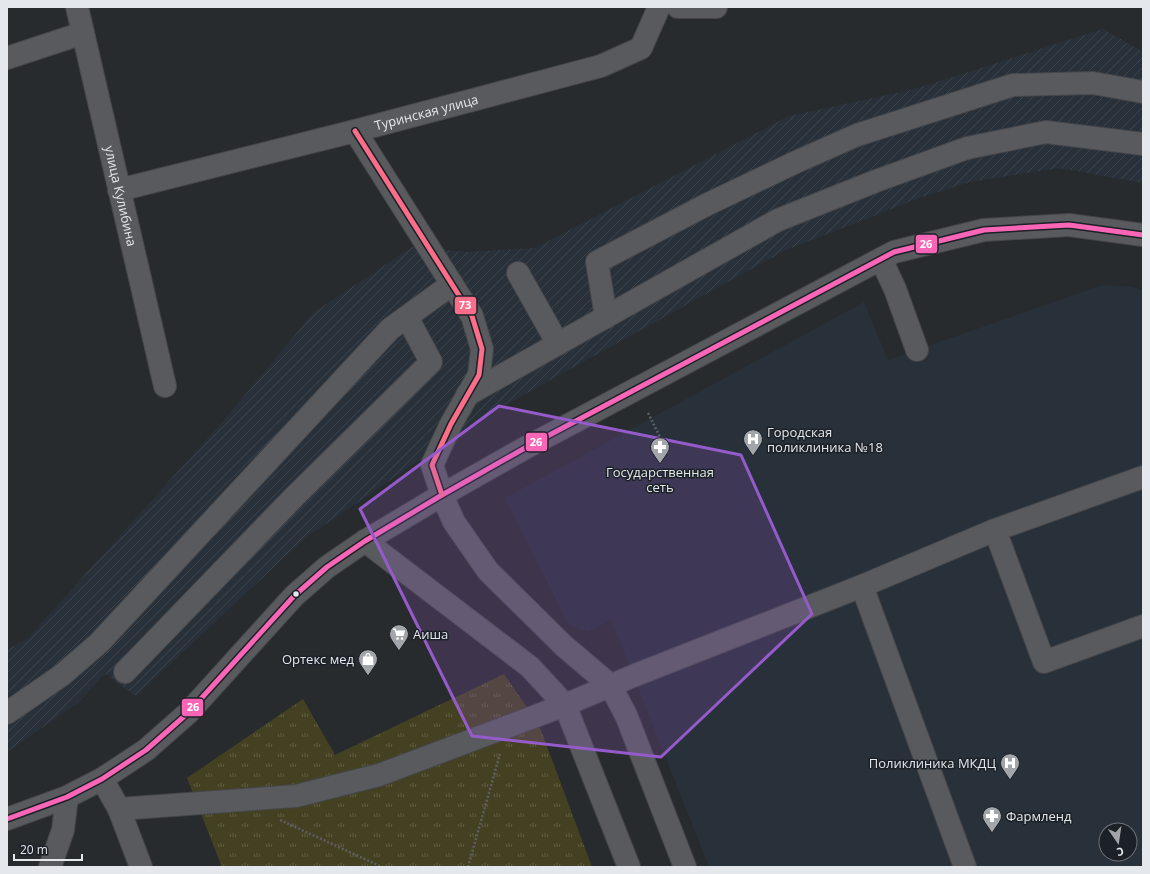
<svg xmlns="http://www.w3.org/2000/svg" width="1150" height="874" font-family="'Open Sans',sans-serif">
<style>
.built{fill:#28303a;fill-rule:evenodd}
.industrial{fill:url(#industrial-furrows)}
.grass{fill:url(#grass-tufts)}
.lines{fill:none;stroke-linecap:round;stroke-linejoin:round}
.minor-casing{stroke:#444649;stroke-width:24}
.path{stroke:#5d5f61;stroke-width:2.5;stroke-dasharray:2 2;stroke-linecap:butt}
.minor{stroke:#585a5e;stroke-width:22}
.bus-1-casing{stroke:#1c2127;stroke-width:8}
.bus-2-casing{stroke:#1c2127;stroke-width:8}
.bus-1{stroke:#fa66b7;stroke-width:5}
.bus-2{stroke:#fb6d88;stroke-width:5}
.marked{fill:#955bca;fill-opacity:0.2;stroke:#955bca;stroke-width:3;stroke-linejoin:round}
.bus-dot{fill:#e4e8ec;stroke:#1c2127;stroke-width:1.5}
.labels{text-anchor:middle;stroke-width:3;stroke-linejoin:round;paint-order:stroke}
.street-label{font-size:13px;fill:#e4e8ec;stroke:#1c2127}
.poi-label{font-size:13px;fill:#e4e8ec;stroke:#1c2127;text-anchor:start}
.line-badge{stroke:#1c2127;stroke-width:1.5}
.badge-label{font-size:11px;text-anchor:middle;font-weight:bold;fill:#fff}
</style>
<defs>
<pattern id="industrial-furrows" width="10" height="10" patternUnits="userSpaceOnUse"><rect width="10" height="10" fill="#28303a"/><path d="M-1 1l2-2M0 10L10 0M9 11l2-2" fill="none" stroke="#3d444d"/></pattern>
<pattern id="grass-tufts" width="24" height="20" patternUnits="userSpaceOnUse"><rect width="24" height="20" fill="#444122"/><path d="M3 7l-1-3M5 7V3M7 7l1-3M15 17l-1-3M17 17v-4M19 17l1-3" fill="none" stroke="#5f5c42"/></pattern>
</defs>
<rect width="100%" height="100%" fill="#282b2e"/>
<path class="built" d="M 1102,285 L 1133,287 L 1143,291 L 1143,867 L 709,867 L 611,620 L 587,632 L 569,625 L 505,498 L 864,302 L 888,360 ZM 1106,830 L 1130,830 L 1130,854 L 1106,854 Z"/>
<path class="industrial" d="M 1103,29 L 1143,52 L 1143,183 L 1059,168 L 970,182 L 922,197 L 784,251 L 478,420 L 304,539 L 136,696 L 105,674 L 76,704 L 7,752 L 7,650 L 28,638 L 225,419 L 313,313 L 412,247 L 466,252 L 535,248 L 789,116 L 915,89 Z"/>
<path class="grass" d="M 504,674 L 539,725 L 592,867 L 222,867 L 187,778 L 303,699 L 335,755 Z"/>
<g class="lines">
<defs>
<g id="minor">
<path id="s1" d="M 77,7 L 165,386"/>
<path d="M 678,7 L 716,7"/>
<path d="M 7,58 L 83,33"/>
<path d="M 355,131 L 472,316 L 482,349 L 479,375 L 451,424 L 432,465 L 442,495 L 454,522 L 488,571 L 564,646 L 610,685 L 626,715 L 685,867"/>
<path id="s2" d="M 119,190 L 355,131 L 601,66 L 641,48 L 659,7"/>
<path d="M 881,259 L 895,289 L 917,350"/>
<path d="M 518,273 L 558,344"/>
<path d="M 606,317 L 597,262 L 708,204 L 796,162 L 857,135 L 1013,85 L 1093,83 L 1143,92"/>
<path d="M 467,395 L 778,220 L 876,181 L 967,148 L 1046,132 L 1143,144"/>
<path d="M 995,530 L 1044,662 L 1143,626"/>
<path d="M 365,541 L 530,667 L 565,705 L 629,867"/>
<path d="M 862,586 L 965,867"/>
<path d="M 125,672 L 295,496 L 431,362 L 407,317"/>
<path d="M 7,713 L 62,675 L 99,643 L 390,329 L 452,284"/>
<path d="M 102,779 L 119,809 L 296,796 L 379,775 L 565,705 L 633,676 L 862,586 L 995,530 L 1143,477"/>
<path d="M 119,809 L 141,867"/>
<path d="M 7,819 L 67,797 L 102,779 L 146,750 L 188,713 L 294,596 L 327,567 L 365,541 L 442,495 L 525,448 L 894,252 L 984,230 L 1069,225 L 1143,235"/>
<path d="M 50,867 L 63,830 L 67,797"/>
</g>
</defs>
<use href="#minor" class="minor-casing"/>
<path class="path" d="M 648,413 L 668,453
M 280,820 L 382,867
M 468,867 L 500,754"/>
<use href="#minor" class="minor"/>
<defs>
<path id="bus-1" d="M 7,819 L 67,797 L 102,779 L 146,750 L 188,713 L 294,596 L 327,567 L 365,541 L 442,495 L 525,448 L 894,252 L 984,230 L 1069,225 L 1143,235"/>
<path id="bus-2" d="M 355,131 L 472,316 L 482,349 L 479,375 L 451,424 L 432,465 L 442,495"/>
</defs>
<use href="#bus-1" class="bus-1-casing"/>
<use href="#bus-2" class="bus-2-casing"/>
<use href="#bus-1" class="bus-1"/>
<use href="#bus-2" class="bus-2"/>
</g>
<path class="marked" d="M 499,406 L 741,455 L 812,614 L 661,757 L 472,736 L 360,509 Z"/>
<defs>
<symbol id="hospital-pin" viewBox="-11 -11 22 30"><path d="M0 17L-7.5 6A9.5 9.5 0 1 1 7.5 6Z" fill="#a2a6aa" stroke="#1c2127"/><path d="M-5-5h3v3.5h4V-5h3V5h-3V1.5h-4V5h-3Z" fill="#fff"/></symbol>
<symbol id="pharmacy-pin" viewBox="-11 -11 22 30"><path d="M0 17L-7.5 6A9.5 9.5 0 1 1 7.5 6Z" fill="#a2a6aa" stroke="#1c2127"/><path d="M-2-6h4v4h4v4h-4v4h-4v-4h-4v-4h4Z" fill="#fff"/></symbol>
<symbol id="supermarket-pin" viewBox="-11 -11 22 30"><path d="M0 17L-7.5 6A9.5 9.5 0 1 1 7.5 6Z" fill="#a2a6aa" stroke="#1c2127"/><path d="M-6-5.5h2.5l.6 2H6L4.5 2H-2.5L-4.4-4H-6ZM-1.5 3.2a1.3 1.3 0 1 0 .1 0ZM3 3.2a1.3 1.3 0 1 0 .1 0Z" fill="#fff"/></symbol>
<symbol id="shop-pin" viewBox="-11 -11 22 30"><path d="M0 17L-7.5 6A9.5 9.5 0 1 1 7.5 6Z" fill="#a2a6aa" stroke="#1c2127"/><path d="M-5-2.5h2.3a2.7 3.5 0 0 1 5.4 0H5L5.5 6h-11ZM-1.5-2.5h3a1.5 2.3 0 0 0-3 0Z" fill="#fff"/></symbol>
</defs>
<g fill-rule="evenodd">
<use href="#hospital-pin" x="742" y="428" width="22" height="30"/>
<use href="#pharmacy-pin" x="649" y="436" width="22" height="30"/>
<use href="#supermarket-pin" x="388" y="623" width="22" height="30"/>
<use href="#shop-pin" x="357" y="648" width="22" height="30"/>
<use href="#hospital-pin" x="999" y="752" width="22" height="30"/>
<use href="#pharmacy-pin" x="981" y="805" width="22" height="30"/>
</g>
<circle class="bus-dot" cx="296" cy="594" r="3.5"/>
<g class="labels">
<g class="street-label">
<text dy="5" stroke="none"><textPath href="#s2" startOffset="317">Туринская улица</textPath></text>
<text dy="5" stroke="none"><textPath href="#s1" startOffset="194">улица Кулибина</textPath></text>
</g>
<g class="poi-label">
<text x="767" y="437">Городская<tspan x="767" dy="15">поликлиника №18</tspan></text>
<text x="660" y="477" text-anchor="middle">Государственная<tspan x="660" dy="15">сеть</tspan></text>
<text x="413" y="639">Аиша</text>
<text x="354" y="664" text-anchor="end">Ортекс мед</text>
<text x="996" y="768" text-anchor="end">Поликлиника МКДЦ</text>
<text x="1006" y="821">Фармленд</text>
</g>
</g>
<g class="line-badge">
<rect x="915" y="234" width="23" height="20" rx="4" fill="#fa66b7"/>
<rect x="454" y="296" width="23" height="19" rx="4" fill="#fb6d88"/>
<rect x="525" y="432" width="23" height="20" rx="4" fill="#fa66b7"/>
<rect x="181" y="698" width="23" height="19" rx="4" fill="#fa66b7"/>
</g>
<g class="badge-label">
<text x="926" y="248">26</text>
<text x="465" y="309">73</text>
<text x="536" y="446">26</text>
<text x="193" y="711">26</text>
</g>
<rect width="1150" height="874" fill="none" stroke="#e4e8ec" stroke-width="16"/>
<g transform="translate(1118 842) rotate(167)"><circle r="19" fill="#1c2127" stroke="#6c7176"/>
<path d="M0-3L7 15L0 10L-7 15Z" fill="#a2a6aa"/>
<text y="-6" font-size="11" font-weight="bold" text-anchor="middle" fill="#e4e8ec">С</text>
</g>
<path d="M14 854v6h68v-6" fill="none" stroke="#e4e8ec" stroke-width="2"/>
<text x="20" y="854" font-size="12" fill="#e4e8ec" stroke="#1c2127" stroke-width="3" paint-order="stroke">20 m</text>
</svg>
